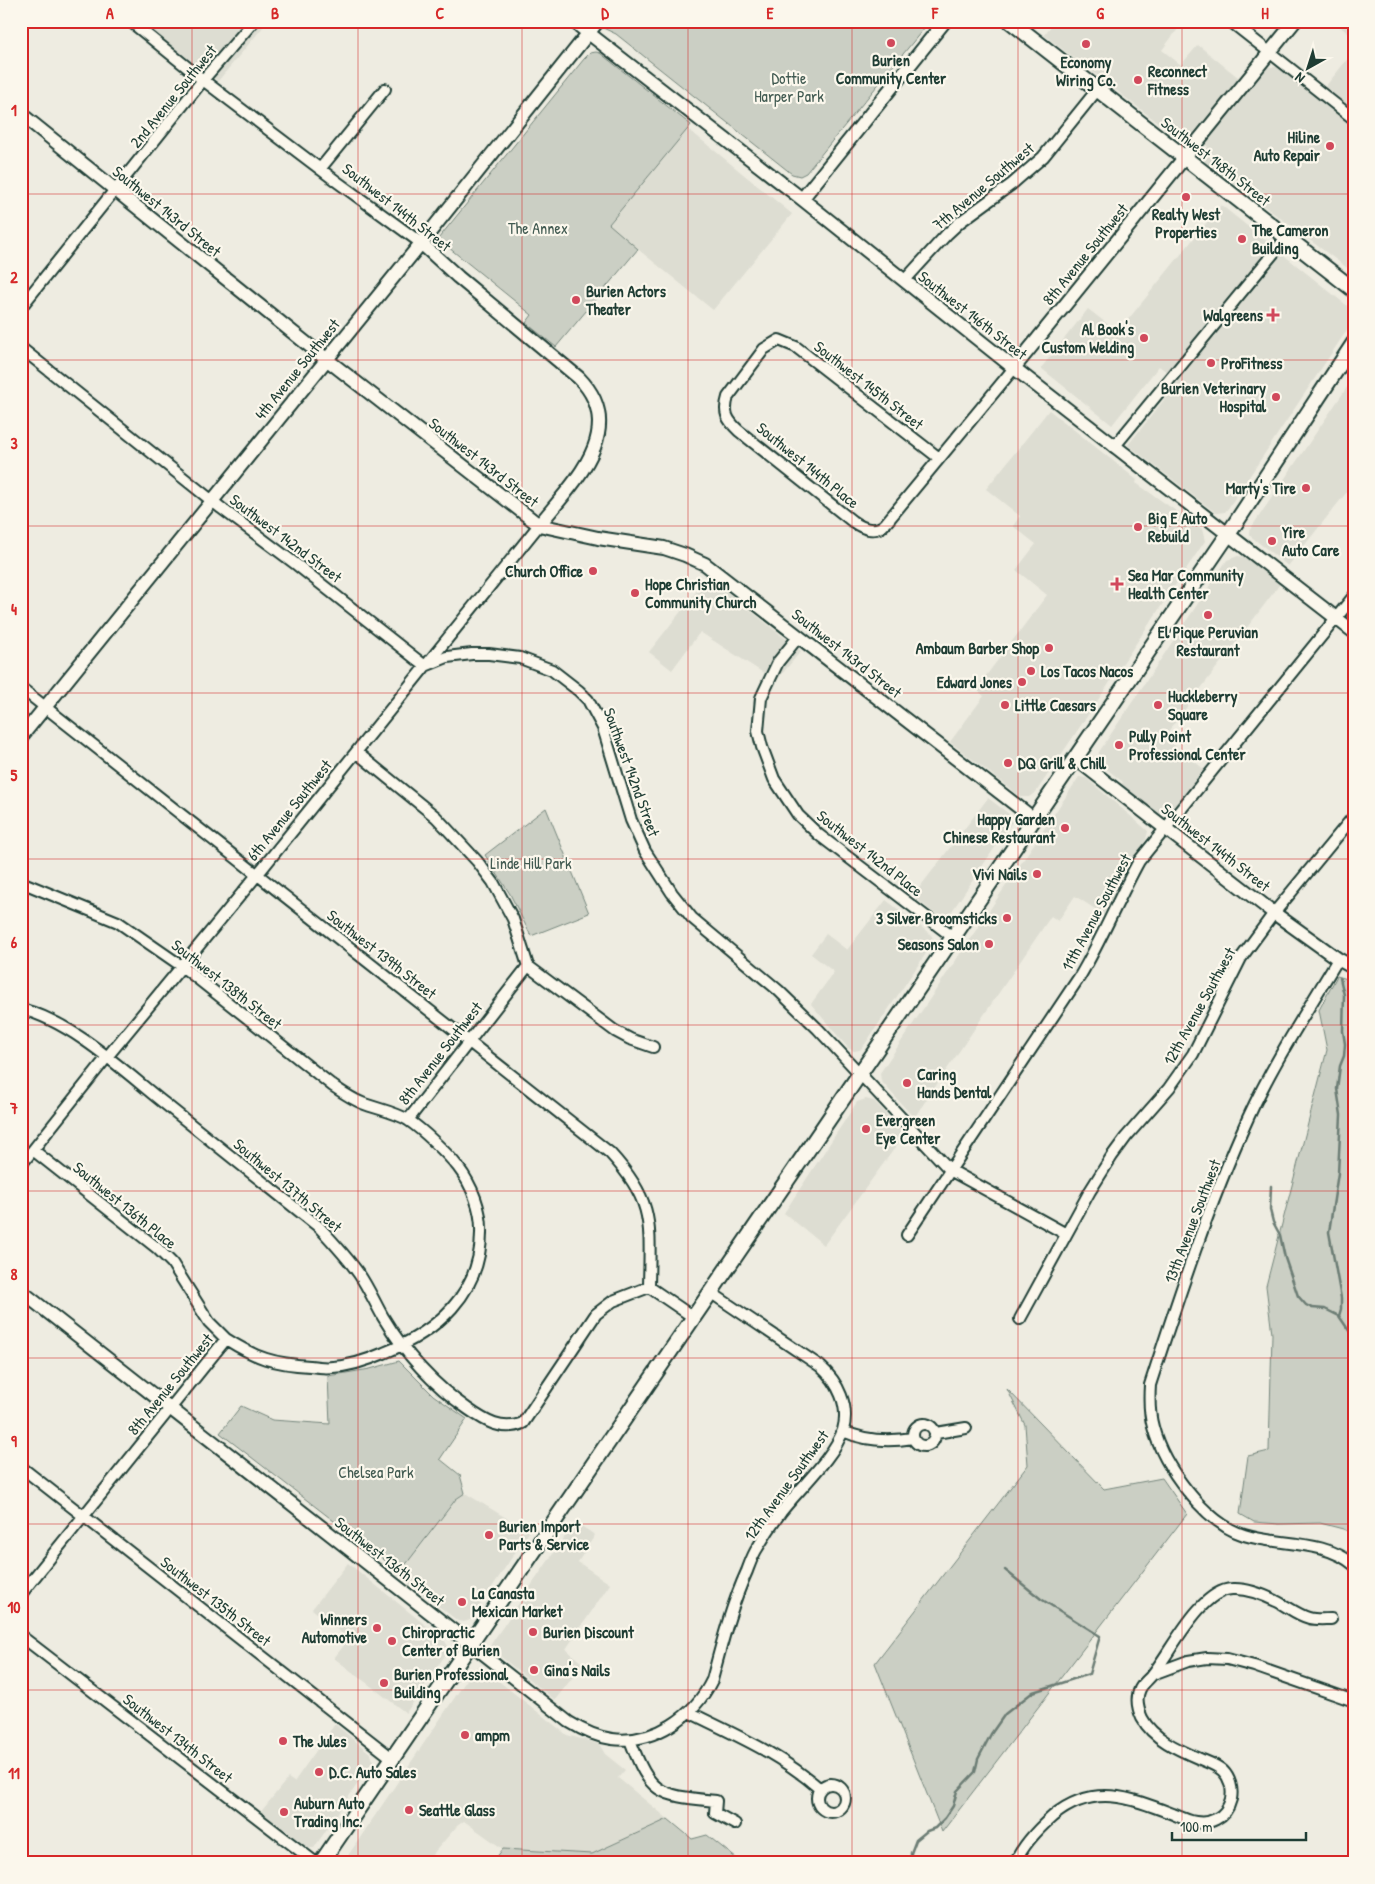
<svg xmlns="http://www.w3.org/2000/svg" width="1375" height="1884" font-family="'Patrick Hand',sans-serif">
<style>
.built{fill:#ddddd2}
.green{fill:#cbcfc4;stroke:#75867c}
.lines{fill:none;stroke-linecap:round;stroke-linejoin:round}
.stream{stroke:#6c7d74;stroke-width:2.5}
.minor-casing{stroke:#1f3d34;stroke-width:14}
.tertiary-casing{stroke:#1f3d34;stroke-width:16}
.secondary-casing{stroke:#1f3d34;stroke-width:18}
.minor{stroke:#fbf7ec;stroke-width:10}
.tertiary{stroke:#fbf7ec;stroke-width:12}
.secondary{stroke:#fbf7ec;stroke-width:14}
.grid{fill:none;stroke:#d62828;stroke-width:1;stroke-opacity:0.55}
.poi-dot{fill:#d1495b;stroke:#fbf7ec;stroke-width:2}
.labels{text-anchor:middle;stroke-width:4.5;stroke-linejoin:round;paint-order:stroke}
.poi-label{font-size:16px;font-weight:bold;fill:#1f3d34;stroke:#fbf7ec;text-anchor:start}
.park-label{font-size:16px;fill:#415a51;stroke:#fbf7ec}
.street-label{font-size:16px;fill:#1f3d34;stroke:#fbf7ec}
.neatline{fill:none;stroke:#d62828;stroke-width:2}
.grid-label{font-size:16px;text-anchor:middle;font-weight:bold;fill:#d62828}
</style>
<rect width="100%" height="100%" fill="#eeece1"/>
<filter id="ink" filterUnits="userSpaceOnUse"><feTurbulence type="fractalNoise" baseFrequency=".02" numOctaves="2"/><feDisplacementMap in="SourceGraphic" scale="10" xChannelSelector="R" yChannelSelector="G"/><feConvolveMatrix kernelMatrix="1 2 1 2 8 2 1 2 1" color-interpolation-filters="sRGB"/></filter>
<g filter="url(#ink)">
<path class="built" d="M 139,21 L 268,21 L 218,81 Z
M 1055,21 L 1184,21 L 1162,50 L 1181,65 L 1198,45 L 1239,78 L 1190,137 L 1184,139 L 1178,138 L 1044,35 Z
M 1333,21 L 1354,21 L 1354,38 Z
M 1354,51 L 1354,110 L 1325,87 Z
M 1269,67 L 1277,67 L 1354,127 L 1354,273 L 1205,162 L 1204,153 L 1208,147 L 1204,143 L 1261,72 Z
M 687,128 L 792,214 L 713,310 L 608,225 Z
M 1221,205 L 1350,308 L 1351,324 L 1229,507 L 1225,512 L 1216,513 L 1128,445 L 1179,381 L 1159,366 L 1112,425 L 1041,368 L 1088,309 L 1118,332 Z
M 1354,377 L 1354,483 L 1288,566 L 1249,535 L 1249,531 Z
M 1049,410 L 1137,480 L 1136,483 L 1202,529 L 1205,541 L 1036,792 L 1029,797 L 1021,797 L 950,742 L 984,696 L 976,689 L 979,685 L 1047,595 L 1016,570 L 1036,544 L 1013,526 L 1020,516 L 986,489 Z
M 1238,556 L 1246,557 L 1280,584 L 1164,737 L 1205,770 L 1169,816 L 1164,817 L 1120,786 L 1123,782 L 1099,763 L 1099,752 L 1227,560 Z
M 708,577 L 801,651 L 776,681 L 700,632 L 672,670 L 649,652 Z
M 1079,777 L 1086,778 L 1148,831 L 1146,839 L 1103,914 L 1075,896 L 1058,921 L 1051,916 L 914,1118 L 881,1081 L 880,1073 Z
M 988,798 L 1009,814 L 1012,822 L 948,917 L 940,918 L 913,896 Z
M 886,900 L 929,933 L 932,936 L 933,943 L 865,1044 L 860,1050 L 854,1051 L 848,1048 L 811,1004 L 834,972 L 811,954 L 826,934 L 847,950 Z
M 866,1099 L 874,1101 L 905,1134 L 824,1245 L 784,1213 L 857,1102 Z
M 465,1493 L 529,1532 L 470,1620 L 464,1622 L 458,1621 L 398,1575 L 456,1499 Z
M 575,1522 L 595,1535 L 578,1562 L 610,1584 L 566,1649 L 583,1664 L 555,1700 L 491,1649 L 491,1644 Z
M 348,1563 L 444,1640 L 448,1646 L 448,1651 L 406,1713 L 334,1658 L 349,1639 L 312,1609 Z
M 478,1667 L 482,1668 L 567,1735 L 599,1744 L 605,1754 L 625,1770 L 618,1778 L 668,1819 L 592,1854 L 503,1849 L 464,1821 L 457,1826 L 425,1863 L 343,1863 L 474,1669 Z
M 335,1724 L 371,1754 L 373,1761 L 314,1848 L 306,1848 L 260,1813 L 288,1778 L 294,1782 Z"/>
<path class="green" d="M 588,21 L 930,21 L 806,173 L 800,176 L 792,174 L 616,34 Z
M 596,52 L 600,53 L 691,125 L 609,224 L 638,249 L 556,347 L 526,323 L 532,315 L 438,239 L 584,59 L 590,53 Z
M 546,808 L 589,913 L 531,936 L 510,894 L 485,855 Z
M 1337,976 L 1354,981 L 1354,1534 L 1343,1529 L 1320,1523 L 1279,1524 L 1254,1522 L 1240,1514 L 1248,1456 L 1269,1451 L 1272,1334 L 1266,1286 L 1327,1050 L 1319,1010 Z
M 399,1361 L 433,1395 L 467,1419 L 440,1459 L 460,1475 L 465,1493 L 456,1499 L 400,1572 L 220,1433 L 241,1406 L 272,1420 L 330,1424 L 328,1376 L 370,1369 Z
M 1007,1389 L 1104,1489 L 1162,1478 L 1187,1514 L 942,1832 L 875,1663 L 1028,1465 L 1025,1425 Z
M 668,1819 L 692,1839 L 707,1835 L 742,1863 L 492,1863 L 503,1849 L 592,1854 Z"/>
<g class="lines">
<path class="stream" d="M 1340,978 L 1344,995 L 1343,1031 L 1345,1044 L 1344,1056 L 1340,1066 L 1337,1089 L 1341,1115 L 1338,1173 L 1329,1232 L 1341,1298 L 1341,1309 L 1339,1316 L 1354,1338
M 1271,1186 L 1270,1210 L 1273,1222 L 1280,1235 L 1285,1258 L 1298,1296 L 1306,1305 L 1312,1308 L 1325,1309 L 1339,1316
M 911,1863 L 911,1853 L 916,1840 L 927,1831 L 935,1828 L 945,1818 L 953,1806 L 957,1791 L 975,1772 L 978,1759 L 991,1734 L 1005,1714 L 1033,1692 L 1089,1674 L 1100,1636 L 1041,1599 L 1005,1570"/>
<defs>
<path id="minor" d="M 130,21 L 203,80 L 336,181 L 421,243
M 1230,21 L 1354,119
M 320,169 L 385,89
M 904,281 L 947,234 L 960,222 L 1012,184 L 1043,157 L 1097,90
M 21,307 L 203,80 L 254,21
M 21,348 L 221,508 L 297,565 L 425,666 L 447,657 L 472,654 L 489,654 L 520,658 L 552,670 L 579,691 L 588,700 L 603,728 L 631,820 L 645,851 L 672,893 L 692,918 L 778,990 L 818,1029 L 950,1170 L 1066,1234
M 1114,447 L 1286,238
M 939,458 L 796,347 L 779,340 L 764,349 L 728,397 C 723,413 727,420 739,431 L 852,521 C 863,529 876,534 886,523 L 1005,379 L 1014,368
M 799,636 L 778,662 L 761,698 L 758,731 L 762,747 L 774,779 L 798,815 L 819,835 L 954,938
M 21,688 L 610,1153 C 655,1202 650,1224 649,1287
M 356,752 L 436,817 L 477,861 L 493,882 L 513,919 L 528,966 L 615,1031 L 630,1039 L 653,1047
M 21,882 L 118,922 L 183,967 L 333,1086 C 342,1092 352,1099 362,1103 C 377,1109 395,1112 408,1120 C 423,1130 447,1153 458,1167 C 472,1185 482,1210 481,1233 C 481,1294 436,1332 384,1353 C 368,1360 350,1366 333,1367 C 326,1368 317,1367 310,1366 C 274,1364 256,1358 226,1339 L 21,1594
M 1338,959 C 1307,1011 1273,1063 1248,1118 C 1209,1204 1179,1295 1150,1385 C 1149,1400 1149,1413 1153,1427 C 1163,1466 1205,1523 1244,1535 C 1279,1546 1324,1539 1354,1565
M 21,1009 C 71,1021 124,1071 164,1103 C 216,1144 267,1186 319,1227 C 333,1242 347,1257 359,1274 C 368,1287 375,1303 383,1317 C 405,1354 432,1384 468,1409 C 485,1421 502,1432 523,1423 L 596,1314 L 613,1301 L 649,1287 L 693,1317
M 408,1120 L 528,966
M 33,1150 L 157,1248 L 172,1263 L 209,1322 L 226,1339
M 21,1165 L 107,1057 L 257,875 L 539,525
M 907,1235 L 1080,976 C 1102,939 1118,899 1139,861 L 1354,596
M 1020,1319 L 1090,1191 L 1112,1156 L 1126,1137 L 1169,1088 L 1193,1054 L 1241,958 L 1274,913 L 1354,816
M913 1435a11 11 0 1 1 22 0a11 11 0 1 1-22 0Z
M 843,1431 C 865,1441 889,1442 913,1438
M 936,1433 L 966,1428
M 21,1467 L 392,1758
M 21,1636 L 316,1863
M 470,1644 L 569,1722 C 582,1730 597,1737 612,1739 C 654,1744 694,1717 712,1680 C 722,1643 731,1606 747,1571 C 750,1563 753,1554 758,1547 C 765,1535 773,1523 781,1512 C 798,1490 835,1456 843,1430 C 850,1406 838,1382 820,1366 L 710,1292
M 1153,1674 L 1188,1661 L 1207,1658 L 1227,1659 L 1254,1666 L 1354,1701
M 689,1712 C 737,1736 779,1753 820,1789
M 630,1740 C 651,1796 659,1795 716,1801 L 715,1813 L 735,1824
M817 1798a14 14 0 1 1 28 0a14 14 0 1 1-28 0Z
M 1015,1863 C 1023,1845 1038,1829 1053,1816 C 1093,1783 1129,1797 1173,1814 C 1187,1820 1201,1827 1216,1819 C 1224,1815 1229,1807 1231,1799 C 1233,1789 1230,1778 1223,1771 C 1217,1765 1207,1762 1200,1759 C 1179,1750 1153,1739 1142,1718 C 1138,1709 1135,1699 1140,1689 C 1143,1683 1148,1680 1152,1675 C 1171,1652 1200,1590 1232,1589 C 1246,1588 1264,1595 1276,1601 C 1287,1606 1297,1615 1309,1618 C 1316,1620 1324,1619 1331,1619"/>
<path id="tertiary" d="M 573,21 L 802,199 L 1014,368 L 1354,632
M 21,114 L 316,351 L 539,525 L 598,538 L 664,548 L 685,555 L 705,564 L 1034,819
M 802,199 L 945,21
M 421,243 L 458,277 L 579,378 C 630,430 572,484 539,525
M 1014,368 L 1295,21
M 21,737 L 426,237 L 598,21
M 1075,758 L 1274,913 L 1338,959 L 1354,968
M 21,1291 L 470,1644"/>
<path id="secondary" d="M 1010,21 L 1354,290
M 321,1863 L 1229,533 L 1354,343"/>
</defs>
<use href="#minor" class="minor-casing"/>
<use href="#tertiary" class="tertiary-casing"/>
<use href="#secondary" class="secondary-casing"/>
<use href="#minor" class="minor"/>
<use href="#tertiary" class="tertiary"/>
<use href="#secondary" class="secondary"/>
</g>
</g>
<path class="grid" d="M 192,21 L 192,1863M 358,21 L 358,1863M 522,21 L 522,1863M 688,21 L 688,1863M 852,21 L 852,1863M 1018,21 L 1018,1863M 1182,21 L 1182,1863M 21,194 L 1354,194M 21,360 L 1354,360M 21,526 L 1354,526M 21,693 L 1354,693M 21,859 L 1354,859M 21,1025 L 1354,1025M 21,1191 L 1354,1191M 21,1358 L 1354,1358M 21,1524 L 1354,1524M 21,1690 L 1354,1690"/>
<g class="poi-dot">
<circle cx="891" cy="43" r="5"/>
<circle cx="1086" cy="44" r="5"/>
<circle cx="1138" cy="80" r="5"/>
<circle cx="1330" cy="146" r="5"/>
<circle cx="1186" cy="197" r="5"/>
<circle cx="1242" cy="239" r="5"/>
<circle cx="576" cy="300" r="5"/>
<path d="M1270.5 307.5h5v5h5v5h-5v5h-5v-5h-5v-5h5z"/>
<circle cx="1144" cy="338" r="5"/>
<circle cx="1211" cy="363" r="5"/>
<circle cx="1276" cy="397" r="5"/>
<circle cx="1306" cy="488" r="5"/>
<circle cx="1138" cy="527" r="5"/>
<circle cx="1272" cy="541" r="5"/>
<circle cx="593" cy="571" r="5"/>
<path d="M1114.5 576.5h5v5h5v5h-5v5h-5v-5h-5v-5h5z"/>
<circle cx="635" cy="593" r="5"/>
<circle cx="1208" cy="615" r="5"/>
<circle cx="1049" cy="648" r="5"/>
<circle cx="1031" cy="671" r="5"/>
<circle cx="1022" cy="682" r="5"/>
<circle cx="1005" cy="705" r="5"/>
<circle cx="1158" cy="705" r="5"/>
<circle cx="1119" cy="745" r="5"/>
<circle cx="1008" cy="763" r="5"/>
<circle cx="1065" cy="828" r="5"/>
<circle cx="1037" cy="874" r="5"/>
<circle cx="1007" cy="918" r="5"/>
<circle cx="989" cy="944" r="5"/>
<circle cx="907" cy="1083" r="5"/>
<circle cx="866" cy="1129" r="5"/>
<circle cx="489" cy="1535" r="5"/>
<circle cx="462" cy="1602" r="5"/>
<circle cx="377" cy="1628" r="5"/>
<circle cx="533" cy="1632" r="5"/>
<circle cx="392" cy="1641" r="5"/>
<circle cx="534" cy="1670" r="5"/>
<circle cx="384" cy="1683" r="5"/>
<circle cx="465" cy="1735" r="5"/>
<circle cx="283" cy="1741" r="5"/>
<circle cx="319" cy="1772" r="5"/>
<circle cx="409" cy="1810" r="5"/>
<circle cx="284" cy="1812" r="5"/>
</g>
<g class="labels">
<g class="poi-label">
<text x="891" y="66" text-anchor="middle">Burien<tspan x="891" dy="18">Community Center</tspan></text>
<text x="1086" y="68" text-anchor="middle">Economy<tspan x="1086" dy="18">Wiring Co.</tspan></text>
<text x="1148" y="77">Reconnect<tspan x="1148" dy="18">Fitness</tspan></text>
<text x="1320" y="143" text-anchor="end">Hiline<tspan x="1320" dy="18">Auto Repair</tspan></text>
<text x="1186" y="220" text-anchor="middle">Realty West<tspan x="1186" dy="18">Properties</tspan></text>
<text x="1252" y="236">The Cameron<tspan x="1252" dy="18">Building</tspan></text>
<text x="586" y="297">Burien Actors<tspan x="586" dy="18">Theater</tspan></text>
<text x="1263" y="321" text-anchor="end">Walgreens</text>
<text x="1134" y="335" text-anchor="end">Al Book's<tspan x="1134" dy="18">Custom Welding</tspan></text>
<text x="1221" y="369">ProFitness</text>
<text x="1266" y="394" text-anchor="end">Burien Veterinary<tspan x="1266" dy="18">Hospital</tspan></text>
<text x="1296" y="494" text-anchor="end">Marty's Tire</text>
<text x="1148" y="524">Big E Auto<tspan x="1148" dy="18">Rebuild</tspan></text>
<text x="1282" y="538">Yire<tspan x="1282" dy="18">Auto Care</tspan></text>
<text x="583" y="577" text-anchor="end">Church Office</text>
<text x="1128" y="581">Sea Mar Community<tspan x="1128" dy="18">Health Center</tspan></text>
<text x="645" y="590">Hope Christian<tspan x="645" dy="18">Community Church</tspan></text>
<text x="1208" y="638" text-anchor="middle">El Pique Peruvian<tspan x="1208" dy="18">Restaurant</tspan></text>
<text x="1039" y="654" text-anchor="end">Ambaum Barber Shop</text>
<text x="1041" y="677">Los Tacos Nacos</text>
<text x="1012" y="688" text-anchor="end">Edward Jones</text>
<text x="1168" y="702">Huckleberry<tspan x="1168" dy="18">Square</tspan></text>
<text x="1015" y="711">Little Caesars</text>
<text x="1129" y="742">Pully Point<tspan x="1129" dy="18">Professional Center</tspan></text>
<text x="1018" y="769">DQ Grill &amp; Chill</text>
<text x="1055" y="825" text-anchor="end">Happy Garden<tspan x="1055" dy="18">Chinese Restaurant</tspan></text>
<text x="1027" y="880" text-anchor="end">Vivi Nails</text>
<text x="997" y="924" text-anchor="end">3 Silver Broomsticks</text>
<text x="979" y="950" text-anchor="end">Seasons Salon</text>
<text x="917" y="1080">Caring<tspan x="917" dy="18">Hands Dental</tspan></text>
<text x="876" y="1126">Evergreen<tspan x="876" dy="18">Eye Center</tspan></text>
<text x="499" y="1532">Burien Import<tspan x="499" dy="18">Parts &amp; Service</tspan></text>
<text x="472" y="1599">La Canasta<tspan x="472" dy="18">Mexican Market</tspan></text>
<text x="367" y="1625" text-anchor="end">Winners<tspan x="367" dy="18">Automotive</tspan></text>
<text x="402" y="1638">Chiropractic<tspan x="402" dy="18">Center of Burien</tspan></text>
<text x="543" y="1638">Burien Discount</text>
<text x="544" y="1676">Gina's Nails</text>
<text x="394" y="1680">Burien Professional<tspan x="394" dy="18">Building</tspan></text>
<text x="475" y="1741">ampm</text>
<text x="293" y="1747">The Jules</text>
<text x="329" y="1778">D.C. Auto Sales</text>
<text x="294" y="1809">Auburn Auto<tspan x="294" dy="18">Trading Inc.</tspan></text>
<text x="419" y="1816">Seattle Glass</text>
</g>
<g class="park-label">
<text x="789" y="84">Dottie<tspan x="789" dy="18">Harper Park</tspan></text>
<text x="538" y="234">The Annex</text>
<text x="531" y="869">Linde Hill Park</text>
<text x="376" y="1478">Chelsea Park</text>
</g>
<g class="street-label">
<text transform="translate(173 96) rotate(-51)" y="6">2nd Avenue Southwest</text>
<text transform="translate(1216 161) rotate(38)" y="6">Southwest 148th Street</text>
<text transform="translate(983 186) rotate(-40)" y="6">7th Avenue Southwest</text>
<text transform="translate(397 207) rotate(38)" y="6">Southwest 144th Street</text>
<text transform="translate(167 211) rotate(39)" y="6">Southwest 143rd Street</text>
<text transform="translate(1085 254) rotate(-51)" y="6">8th Avenue Southwest</text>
<text transform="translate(973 315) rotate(38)" y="6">Southwest 146th Street</text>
<text transform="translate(297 369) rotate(-51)" y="6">4th Avenue Southwest</text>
<text transform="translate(869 385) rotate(38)" y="6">Southwest 145th Street</text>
<text transform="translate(484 462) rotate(38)" y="6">Southwest 143rd Street</text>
<text transform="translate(808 465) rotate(39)" y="6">Southwest 144th Place</text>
<text transform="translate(286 538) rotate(37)" y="6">Southwest 142nd Street</text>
<text transform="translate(847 653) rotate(38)" y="6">Southwest 143rd Street</text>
<text transform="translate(632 772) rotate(70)" y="6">Southwest 142nd Street</text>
<text transform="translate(289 810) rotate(-51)" y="6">6th Avenue Southwest</text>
<text transform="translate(1216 847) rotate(38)" y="6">Southwest 144th Street</text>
<text transform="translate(870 853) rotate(38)" y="6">Southwest 142nd Place</text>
<text transform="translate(1096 912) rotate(-62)" y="6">11th Avenue Southwest</text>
<text transform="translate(382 954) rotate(38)" y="6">Southwest 139th Street</text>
<text transform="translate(227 984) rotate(38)" y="6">Southwest 138th Street</text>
<text transform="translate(1199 1006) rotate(-61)" y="6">12th Avenue Southwest</text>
<text transform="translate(440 1053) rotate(-52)" y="6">8th Avenue Southwest</text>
<text transform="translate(288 1185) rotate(40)" y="6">Southwest 137th Street</text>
<text transform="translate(125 1205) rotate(39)" y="6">Southwest 136th Place</text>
<text transform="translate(1192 1221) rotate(-69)" y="6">13th Avenue Southwest</text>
<text transform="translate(170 1384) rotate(-51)" y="6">8th Avenue Southwest</text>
<text transform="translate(786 1485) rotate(-54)" y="6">12th Avenue Southwest</text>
<text transform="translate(390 1561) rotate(38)" y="6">Southwest 136th Street</text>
<text transform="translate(216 1601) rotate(38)" y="6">Southwest 135th Street</text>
<text transform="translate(178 1738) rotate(38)" y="6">Southwest 134th Street</text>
</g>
</g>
<rect width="1375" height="1884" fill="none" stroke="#fbf7ec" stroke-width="55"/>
<g transform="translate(1308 68) rotate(219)" stroke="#fbf7ec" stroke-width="4" paint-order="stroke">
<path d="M0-4L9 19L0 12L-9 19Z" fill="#1f3d34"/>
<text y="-8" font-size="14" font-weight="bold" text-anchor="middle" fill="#1f3d34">N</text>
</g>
<path d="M1172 1832v8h134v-8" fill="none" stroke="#1f3d34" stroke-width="2.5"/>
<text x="1180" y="1832" font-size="15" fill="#1f3d34" stroke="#fbf7ec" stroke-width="4" paint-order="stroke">100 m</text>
<rect x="28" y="28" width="1320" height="1828" class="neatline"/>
<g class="grid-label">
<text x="110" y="19">A</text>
<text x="275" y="19">B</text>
<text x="440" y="19">C</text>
<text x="605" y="19">D</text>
<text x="770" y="19">E</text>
<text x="935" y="19">F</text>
<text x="1100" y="19">G</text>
<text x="1265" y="19">H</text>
<text x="14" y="116">1</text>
<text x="14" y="283">2</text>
<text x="14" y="449">3</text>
<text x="14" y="615">4</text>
<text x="14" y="781">5</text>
<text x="14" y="948">6</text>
<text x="14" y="1114">7</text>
<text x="14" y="1280">8</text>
<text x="14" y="1447">9</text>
<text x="14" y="1613">10</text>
<text x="14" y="1779">11</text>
</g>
</svg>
